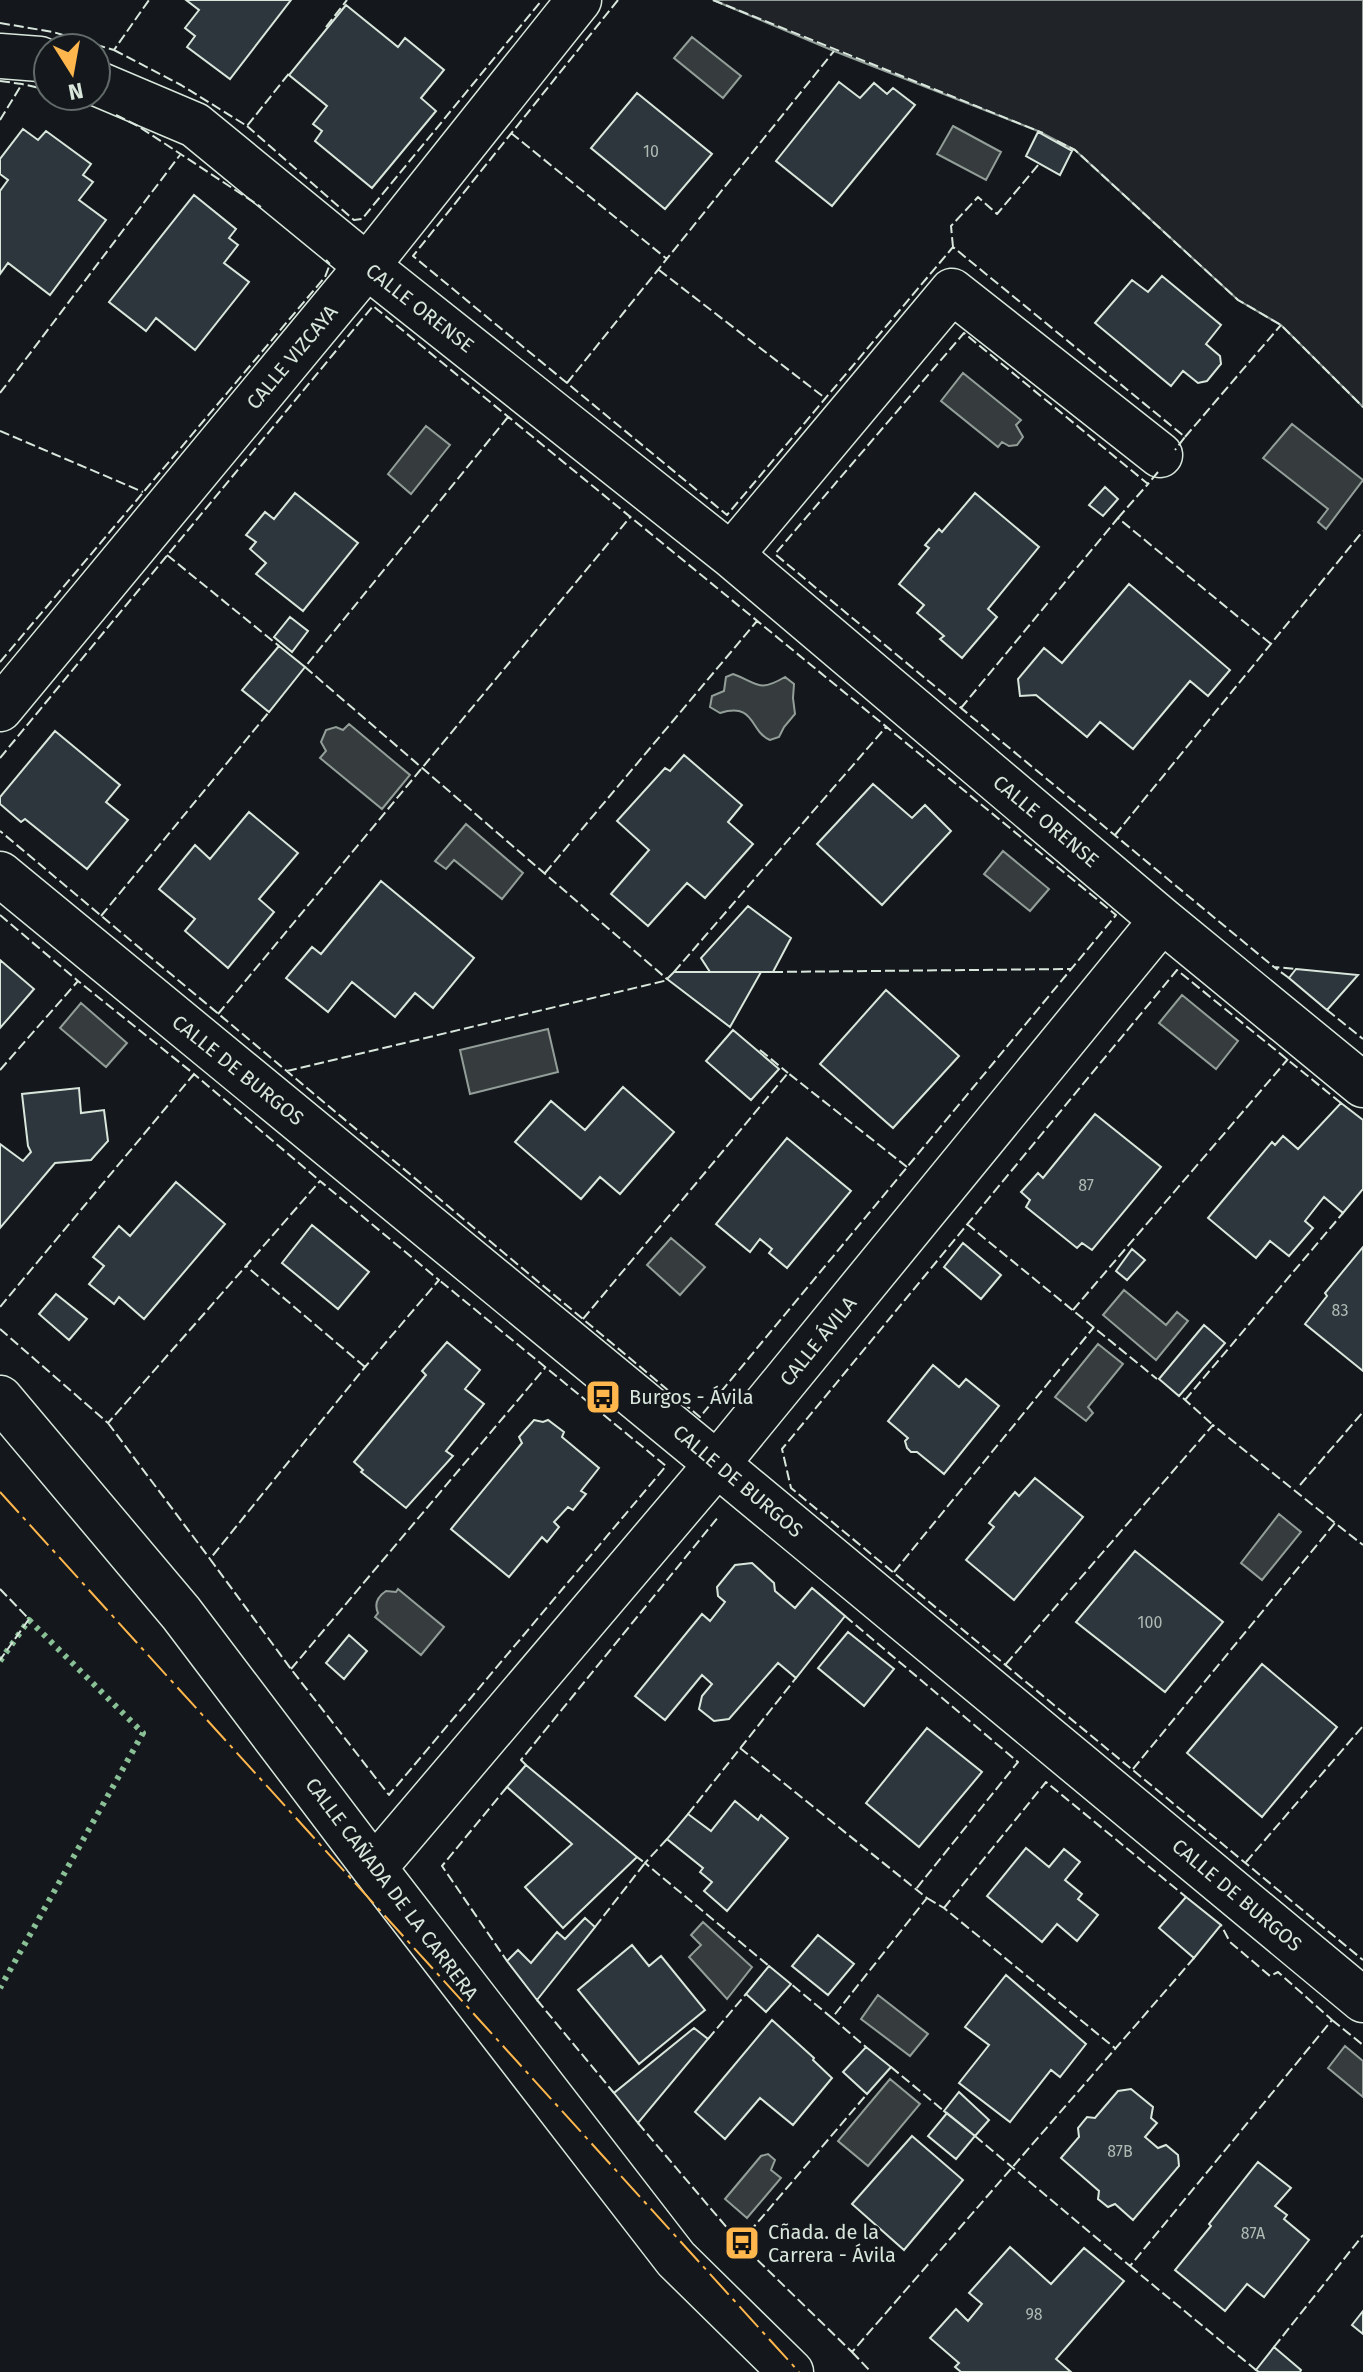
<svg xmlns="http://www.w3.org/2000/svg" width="1363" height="2372" font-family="'Fira Sans',sans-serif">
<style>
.green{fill:#202428;stroke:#939e99;stroke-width:2}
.water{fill:#363b3e;stroke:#939e99;stroke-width:2}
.building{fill:#2c363c;stroke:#d8e6dc;stroke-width:2}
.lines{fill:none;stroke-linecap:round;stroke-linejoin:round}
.minor-casing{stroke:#d8e6dc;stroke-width:47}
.minor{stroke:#14181c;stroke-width:44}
.hedge{stroke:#8ac095;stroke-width:6;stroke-dasharray:4 6;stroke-linecap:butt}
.fence{stroke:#d8e6dc;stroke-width:2;stroke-dasharray:10 4;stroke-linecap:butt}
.power{stroke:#ffb74d;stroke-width:2;stroke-dasharray:28 6 4 6;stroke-linecap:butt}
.labels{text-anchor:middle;stroke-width:6;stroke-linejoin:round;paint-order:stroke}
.number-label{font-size:16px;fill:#adbab4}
.street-label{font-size:20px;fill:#d8e6dc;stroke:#14181c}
.poi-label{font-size:20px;fill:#d8e6dc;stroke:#14181c;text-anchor:start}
</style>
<rect width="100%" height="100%" fill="#14181c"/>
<path class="green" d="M 713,0 L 1363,0 L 1363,407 L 1281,325 L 1238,300 L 1075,150 L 1038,131 L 834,51 Z"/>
<path class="water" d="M 692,37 L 741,76 L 723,98 L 674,58 Z
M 953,126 L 1001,152 L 986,180 L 937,154 Z
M 963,373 L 1021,420 L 1016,425 L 1023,437 L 1017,445 L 1009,446 L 1002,442 L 998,447 L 941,401 Z
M 1292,424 L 1363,480 L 1326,529 L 1318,522 L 1328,509 L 1263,458 Z
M 426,426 L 450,445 L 411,494 L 388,474 Z
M 733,674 C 758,683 758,693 785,677 L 794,684 L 793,698 L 795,714 L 784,727 L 779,737 L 770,740 C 749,731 756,702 720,713 L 710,707 L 712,696 L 724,691 L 726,677 Z
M 349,724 L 410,775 L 382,809 L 320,758 L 326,751 L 321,742 L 326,730 L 336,727 L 343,730 Z
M 466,824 L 523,873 L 502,899 L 454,860 L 446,869 L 435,861 Z
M 1003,851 L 1049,889 L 1030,911 L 984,874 Z
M 1182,995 L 1238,1041 L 1216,1069 L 1159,1023 Z
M 81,1003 L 127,1043 L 106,1067 L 60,1028 Z
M 548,1029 L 558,1072 L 470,1094 L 460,1050 Z
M 671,1238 L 705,1267 L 680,1295 L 647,1265 Z
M 1124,1290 L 1166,1325 L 1177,1312 L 1188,1321 L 1156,1360 L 1103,1315 Z
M 1098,1344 L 1123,1364 L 1088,1407 L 1093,1413 L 1086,1421 L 1055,1397 Z
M 1279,1514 L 1301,1532 L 1262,1580 L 1241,1563 Z
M 398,1589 L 444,1627 L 421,1655 L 375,1617 L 378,1613 C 374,1604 377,1597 386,1591 L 396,1592 Z
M 703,1922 L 752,1967 L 727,1999 L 689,1957 L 701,1945 L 691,1935 Z
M 878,1995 L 928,2034 L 910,2056 L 861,2019 Z
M 1345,2046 L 1363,2061 L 1363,2097 L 1328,2068 Z
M 890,2079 L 920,2104 L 868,2166 L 838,2141 Z
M 768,2154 L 775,2160 L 771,2170 L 781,2178 L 747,2218 L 725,2199 L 761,2156 Z"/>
<path class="building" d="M 186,0 L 291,0 L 230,79 L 187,47 L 195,36 L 185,28 L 199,10 Z
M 346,5 L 398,47 L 405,38 L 444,70 L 421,98 L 436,111 L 372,188 L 315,141 L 322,131 L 313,124 L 327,106 L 289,75 Z
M 839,82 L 860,98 L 874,83 L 887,94 L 893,88 L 915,105 L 832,206 L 776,161 Z
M 637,93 L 712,154 L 665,209 L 591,148 Z
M 23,129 L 38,140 L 46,131 L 91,164 L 83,175 L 93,182 L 79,200 L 106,220 L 50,295 L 8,263 L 0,274 L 0,191 L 8,180 L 0,174 L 0,159 Z
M 1038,132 L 1072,151 L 1060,175 L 1026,156 Z
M 194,195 L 236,229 L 229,238 L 238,245 L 224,263 L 249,282 L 195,350 L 156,318 L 146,331 L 109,302 Z
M 1162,276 L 1221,325 L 1206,344 L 1220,356 L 1221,364 L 1207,381 L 1198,383 L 1183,371 L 1171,386 L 1095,323 L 1132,280 L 1148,292 Z
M 1105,487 L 1118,499 L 1103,516 L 1089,505 Z
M 295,493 L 358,543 L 303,611 L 256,574 L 266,563 L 250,549 L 256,542 L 246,535 L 265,512 L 274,519 Z
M 975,493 L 1039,547 L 988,609 L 997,617 L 962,658 L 940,639 L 944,636 L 917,613 L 924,605 L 899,584 L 929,548 L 925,545 L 939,529 L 942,532 Z
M 1129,584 L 1230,670 L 1208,696 L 1190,681 L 1133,749 L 1100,722 L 1087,737 L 1036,695 L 1020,696 L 1018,679 L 1044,648 L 1062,663 Z
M 290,617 L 308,631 L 292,652 L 274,637 Z
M 279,646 L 305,667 L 269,712 L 242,690 Z
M 55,731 L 120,785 L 106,802 L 128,820 L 87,869 L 25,819 L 21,822 L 0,804 L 0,797 Z
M 684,755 L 742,805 L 728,822 L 753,844 L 705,898 L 687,883 L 648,926 L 611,894 L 649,850 L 617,821 L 665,768 L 670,771 Z
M 873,784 L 912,818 L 925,805 L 951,831 L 882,905 L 817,844 Z
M 249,812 L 298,853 L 259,899 L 274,912 L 228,968 L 185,931 L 195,919 L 159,889 L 195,845 L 210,859 Z
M 381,881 L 474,958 L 433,1008 L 415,993 L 395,1017 L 352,982 L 328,1012 L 286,978 L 312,947 L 321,954 Z
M 748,906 L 791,938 L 773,972 L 710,972 L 701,958 Z
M 0,960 L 34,989 L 0,1028 Z
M 1296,969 L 1358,975 L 1327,1010 L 1289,978 Z
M 674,972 L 761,972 L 730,1027 L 667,979 Z
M 886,990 L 959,1056 L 893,1128 L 820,1064 Z
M 733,1030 L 779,1069 L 751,1100 L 706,1061 Z
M 623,1087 L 674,1132 L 620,1194 L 600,1177 L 581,1199 L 515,1142 L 551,1101 L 585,1130 Z
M 79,1088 L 81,1113 L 104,1110 L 108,1141 L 91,1160 L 55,1163 L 0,1228 L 0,1144 L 23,1161 L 31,1152 L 28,1146 L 22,1094 Z
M 1341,1103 L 1363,1120 L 1363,1189 L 1343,1213 L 1324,1197 L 1305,1221 L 1313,1228 L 1289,1256 L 1270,1241 L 1256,1258 L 1208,1218 L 1272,1142 L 1275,1145 L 1283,1136 L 1298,1149 Z
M 1095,1114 L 1161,1167 L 1092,1250 L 1082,1243 L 1077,1248 L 1026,1207 L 1030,1200 L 1021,1192 L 1038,1173 L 1043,1178 Z
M 787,1138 L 851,1191 L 787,1268 L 769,1253 L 772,1249 L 760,1239 L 750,1252 L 716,1224 Z
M 176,1182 L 225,1224 L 144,1319 L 119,1297 L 114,1304 L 89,1284 L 104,1266 L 93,1257 L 119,1226 L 130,1236 Z
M 312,1225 L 369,1272 L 338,1309 L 282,1263 Z
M 963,1243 L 1001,1275 L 981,1299 L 944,1267 Z
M 1363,1247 L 1363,1371 L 1305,1324 L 1327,1296 L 1325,1293 Z
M 1132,1249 L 1145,1260 L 1127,1280 L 1116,1271 Z
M 56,1294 L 87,1319 L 69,1340 L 39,1314 Z
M 1204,1325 L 1225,1343 L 1179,1396 L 1159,1379 Z
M 447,1342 L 480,1370 L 465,1389 L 484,1404 L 446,1451 L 453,1456 L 406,1508 L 361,1472 L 363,1470 L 354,1462 L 426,1375 L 422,1371 Z
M 933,1365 L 959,1387 L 966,1379 L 999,1406 L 944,1474 L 917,1452 L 911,1452 L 907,1448 L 905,1441 L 908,1438 L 888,1421 Z
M 534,1420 L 543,1422 L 548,1420 L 564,1432 L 562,1437 L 599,1468 L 581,1491 L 586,1494 L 573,1510 L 568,1507 L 554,1522 L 559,1527 L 547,1542 L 542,1537 L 509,1577 L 451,1529 L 522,1443 L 519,1437 Z
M 1035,1478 L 1083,1517 L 1014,1600 L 966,1560 L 994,1527 L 989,1523 L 1015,1492 L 1019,1496 Z
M 1135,1551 L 1223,1622 L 1165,1692 L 1076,1622 Z
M 752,1563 L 774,1583 L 775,1591 L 795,1608 L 812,1588 L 845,1616 L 796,1678 L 778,1663 L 729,1719 L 714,1721 L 699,1709 L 702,1696 L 712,1684 L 702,1675 L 665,1720 L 635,1696 L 702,1614 L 710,1621 L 725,1602 L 718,1596 L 717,1587 L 735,1565 Z
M 848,1632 L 894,1669 L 864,1706 L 818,1668 Z
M 349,1635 L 367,1651 L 344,1679 L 326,1663 Z
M 1262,1664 L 1337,1727 L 1262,1817 L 1187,1753 Z
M 927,1728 L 982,1772 L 919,1847 L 866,1803 Z
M 526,1765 L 637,1857 L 563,1928 L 525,1887 L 572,1844 L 507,1787 Z
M 735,1801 L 758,1820 L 761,1815 L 788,1838 L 727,1911 L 704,1891 L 712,1882 L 700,1872 L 703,1868 L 667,1839 L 688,1814 L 711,1831 Z
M 1026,1848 L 1049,1867 L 1064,1849 L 1080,1862 L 1065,1880 L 1082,1894 L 1078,1899 L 1098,1915 L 1077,1941 L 1057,1924 L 1042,1942 L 987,1896 Z
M 1186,1897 L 1221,1925 L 1194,1958 L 1159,1928 Z
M 585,1918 L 595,1927 L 537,2000 L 507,1961 L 518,1950 L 531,1963 L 557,1932 L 565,1939 Z
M 818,1935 L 854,1964 L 828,1995 L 792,1966 Z
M 632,1945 L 649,1966 L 661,1956 L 705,2010 L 639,2064 L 578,1990 Z
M 769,1966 L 791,1984 L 766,2012 L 746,1994 Z
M 1006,1975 L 1086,2044 L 1060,2077 L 1051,2070 L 1010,2122 L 959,2083 L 989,2045 L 965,2027 Z
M 772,2020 L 814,2058 L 813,2060 L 832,2078 L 793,2125 L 760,2098 L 725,2139 L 695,2112 Z
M 694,2028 L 708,2039 L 638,2123 L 614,2093 Z
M 866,2047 L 891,2067 L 867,2094 L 843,2072 Z
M 1131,2089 L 1153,2107 L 1151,2118 L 1157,2123 L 1145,2137 L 1158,2148 L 1166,2145 L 1178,2155 L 1179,2166 L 1133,2220 L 1115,2204 L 1108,2207 L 1098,2199 L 1099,2191 L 1061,2158 L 1079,2137 L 1078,2128 L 1087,2117 L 1095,2118 L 1118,2091 Z
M 959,2092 L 989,2120 L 975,2136 L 944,2111 Z
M 947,2113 L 975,2136 L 956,2159 L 928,2136 Z
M 912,2136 L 963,2180 L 904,2250 L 852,2204 Z
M 1258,2162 L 1291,2188 L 1275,2206 L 1287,2215 L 1284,2219 L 1309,2240 L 1264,2297 L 1247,2284 L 1225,2311 L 1175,2270 L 1211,2226 L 1209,2224 Z
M 1010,2247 L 1051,2284 L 1084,2248 L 1124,2281 L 1056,2359 L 1071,2372 L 961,2372 L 955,2367 L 959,2363 L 930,2338 L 956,2309 L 968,2321 L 982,2304 L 969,2293 Z
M 1363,2311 L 1363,2334 L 1352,2325 Z
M 1274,2347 L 1301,2370 L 1300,2372 L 1259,2372 L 1256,2370 Z"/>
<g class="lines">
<defs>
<path id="minor" d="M 0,56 L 40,59 L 48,63
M 96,83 L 195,125 L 367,266 L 731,555 L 1162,920 L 1363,1085
M 731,555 L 952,291 L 1160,455
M 0,709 L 367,266 L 579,0
M 0,874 L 717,1464 L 1363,2000
M 0,1398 L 181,1613 L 374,1868 L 676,2259 L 791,2372
M 374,1868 L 717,1464 L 1162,920"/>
</defs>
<use href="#minor" class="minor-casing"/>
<use href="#minor" class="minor"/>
<path class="hedge" d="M 0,1661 L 29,1620 L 143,1733 L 0,1988"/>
<path class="fence" d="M 618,0 L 413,256 L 727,515 L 953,247 L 1185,437 L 1175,450
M 713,0 L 1043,133
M 0,23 L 53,32 L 114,50 L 149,0
M 326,27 L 347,0
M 114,50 L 181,85 L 247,126 L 291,71
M 0,81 L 22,84 L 48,90
M 70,96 L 87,101
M 116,115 L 138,126 L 261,207
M 0,120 L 22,84
M 247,126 L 354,220 L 362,219 L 542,0
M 511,133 L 667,259
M 1057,141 L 1075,150 L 1238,300 L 1281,325 L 1363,407
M 953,247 L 951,226 L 978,197 L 997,214 L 1039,164
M 659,270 L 825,398
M 567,383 L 834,51
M 0,393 L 180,155
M 508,417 L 305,667 L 667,979
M 0,431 L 143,492
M 1185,437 L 1281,325
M 1158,472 L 1148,484 L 964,333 L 775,554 L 1274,967
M 1118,518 L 1148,484
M 167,555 L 279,646
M 0,662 L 325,277 L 330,264 L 326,260
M 961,708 L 1118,518 L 1271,644
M 0,758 L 373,306 L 1116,915 L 700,1417 L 0,831
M 1115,835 L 1363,531
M 545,873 L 757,621
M 0,915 L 78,981
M 101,916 L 269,712
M 674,972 L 886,727
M 773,972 L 1071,969
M 1289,978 L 1274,967 L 1296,969
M 1327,1010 L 1363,1039
M 218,1014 L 631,516
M 760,1050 L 788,1073
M 0,1070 L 78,981 L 194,1074 L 0,1307
M 287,1071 L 668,980
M 192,1077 L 194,1074 L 320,1181
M 1341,1103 L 1177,970 L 782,1449 L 791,1488 L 1363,1960
M 967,1224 L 1157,1379
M 1073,1310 L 1288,1059
M 583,1319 L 788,1073 L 907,1167
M 0,1329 L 108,1423 L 246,1266
M 365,1367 L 246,1266 L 320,1181 L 439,1280 L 365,1367 L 210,1559 L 291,1669 L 389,1795 L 666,1466 L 439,1280
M 1183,1398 L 1213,1425
M 1185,1400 L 1343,1213
M 108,1423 L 210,1559
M 1300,1485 L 1363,1412
M 894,1572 L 1094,1327
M 0,1589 L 29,1619 L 0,1660
M 845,1616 L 1018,1762 L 916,1889
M 1006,1664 L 1213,1425 L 1335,1523
M 291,1669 L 545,1368
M 740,1748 L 927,1898 L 832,2018 L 791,1984
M 526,1765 L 521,1760 L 719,1516
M 1133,1769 L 1335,1523 L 1363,1545
M 507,1787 L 442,1866 L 507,1961
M 688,1814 L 796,1678
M 667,1839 L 645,1863 L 769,1966
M 1246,1862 L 1363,1726
M 927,1898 L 944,1908 L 1116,2049
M 944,1908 L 1046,1782 L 1186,1897
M 595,1927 L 645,1863 L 637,1857
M 537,2000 L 614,2093
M 832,2018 L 866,2047
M 1332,2020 L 1363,2045
M 708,2039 L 746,1994
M 891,2067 L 944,2111
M 638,2123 L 740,2243 L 852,2352 L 1194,1958
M 975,2136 L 1130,2266 L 1332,2020 L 1278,1972 L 1270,1976 L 1230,1942 L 1221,1925
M 740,2243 L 867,2094
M 1130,2266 L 1256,2370
M 1274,2347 L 1363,2235
M 852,2352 L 871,2372"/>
<path class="power" d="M 0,1492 L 799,2372"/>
</g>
<defs>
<symbol id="bus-square" viewBox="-11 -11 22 22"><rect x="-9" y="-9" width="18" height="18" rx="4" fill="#ffb74d" stroke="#14181c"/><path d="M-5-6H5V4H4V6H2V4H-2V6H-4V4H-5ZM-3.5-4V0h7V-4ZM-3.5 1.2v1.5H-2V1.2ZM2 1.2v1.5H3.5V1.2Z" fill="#111"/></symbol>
</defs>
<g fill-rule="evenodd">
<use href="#bus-square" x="583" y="1377" width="40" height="40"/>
<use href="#bus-square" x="722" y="2223" width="40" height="40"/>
</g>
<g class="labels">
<g class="number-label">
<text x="651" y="157">10</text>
<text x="1086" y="1191">87</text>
<text x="1340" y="1316">83</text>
<text x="1150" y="1628">100</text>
<text x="1120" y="2157">87B</text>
<text x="1253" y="2239">87A</text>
<text x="1034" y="2320">98</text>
</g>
<g class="street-label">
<text transform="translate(420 308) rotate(38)" y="7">CALLE ORENSE</text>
<text transform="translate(292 357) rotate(-50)" y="7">CALLE VIZCAYA</text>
<text transform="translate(1046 821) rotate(40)" y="7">CALLE ORENSE</text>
<text transform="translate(238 1070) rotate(39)" y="7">CALLE DE BURGOS</text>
<text transform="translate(818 1341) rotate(-51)" y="7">CALLE ÁVILA</text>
<text transform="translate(738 1481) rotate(40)" y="7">CALLE DE BURGOS</text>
<text transform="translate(392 1889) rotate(53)" y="7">CALLE CAÑADA DE LA CARRERA</text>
<text transform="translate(1237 1895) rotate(40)" y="7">CALLE DE BURGOS</text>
</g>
<g class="poi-label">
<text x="629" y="1404">Burgos - Ávila</text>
<text x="768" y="2239">Cñada. de la<tspan x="768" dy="23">Carrera - Ávila</tspan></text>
</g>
</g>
<g transform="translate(72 72) rotate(169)"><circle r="38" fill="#14181c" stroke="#626a69" stroke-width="2"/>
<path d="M0-6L14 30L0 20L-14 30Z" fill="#ffb74d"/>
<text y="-12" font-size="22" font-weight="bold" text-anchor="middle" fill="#d8e6dc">N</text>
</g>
</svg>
